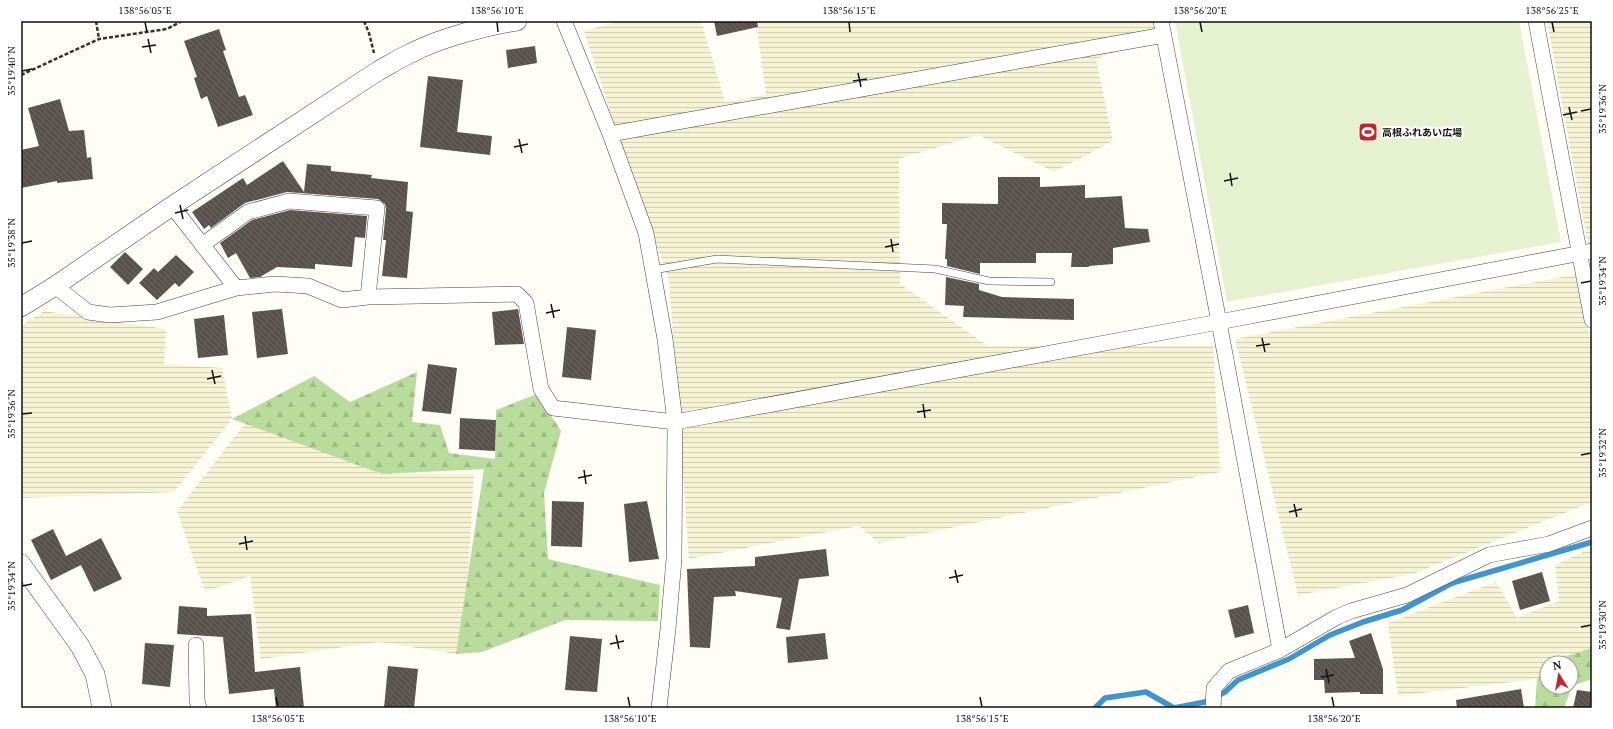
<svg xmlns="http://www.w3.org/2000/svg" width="1613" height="729" font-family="'PT Serif','Noto Sans JP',serif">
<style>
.farmland{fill:url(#farmland-rules)}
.forest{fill:url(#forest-firs);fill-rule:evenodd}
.pitch{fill:#e6f2cf}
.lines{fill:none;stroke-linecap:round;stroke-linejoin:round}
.stream{stroke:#3f96cf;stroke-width:5.5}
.building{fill:url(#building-back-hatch)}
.service-casing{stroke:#444;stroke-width:8}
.minor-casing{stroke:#444;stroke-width:16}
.tertiary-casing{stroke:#444;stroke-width:20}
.path{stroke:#333;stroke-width:2.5;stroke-dasharray:4 2;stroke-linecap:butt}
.service{stroke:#fff;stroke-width:7}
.minor{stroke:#fff;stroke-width:15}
.tertiary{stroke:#fff;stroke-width:19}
.ticks{fill:none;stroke:#111;stroke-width:1.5}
.labels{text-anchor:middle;stroke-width:4;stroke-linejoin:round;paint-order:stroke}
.poi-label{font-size:10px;font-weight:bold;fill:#111;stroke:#fff;text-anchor:start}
.neatline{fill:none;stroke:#111;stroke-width:1.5}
.ticks-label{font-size:10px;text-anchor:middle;fill:#111}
</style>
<defs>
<pattern id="farmland-rules" width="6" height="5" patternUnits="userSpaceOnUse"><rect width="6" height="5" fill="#f6f3d4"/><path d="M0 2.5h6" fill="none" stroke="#d2cfb5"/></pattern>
<pattern id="forest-firs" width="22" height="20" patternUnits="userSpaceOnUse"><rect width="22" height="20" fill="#b9dc9c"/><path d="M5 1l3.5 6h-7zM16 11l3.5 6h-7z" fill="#9ebc85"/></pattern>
<pattern id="building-back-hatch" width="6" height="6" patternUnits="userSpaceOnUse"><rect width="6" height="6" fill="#5a524d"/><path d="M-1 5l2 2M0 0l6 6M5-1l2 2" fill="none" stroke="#6d6662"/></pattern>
</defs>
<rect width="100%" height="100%" fill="#fffdf5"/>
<path class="farmland" d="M 620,21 L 701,21 L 725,102 L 766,95 L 756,21 L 1158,21 L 1164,35 L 1096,59 L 1113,141 L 1054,172 L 978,135 L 899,159 L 900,284 L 988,346 L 1213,346 L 1220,472 L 879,543 L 859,526 L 689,559 L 669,280 L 616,129 L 584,31 Z
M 1547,21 L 1592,21 L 1592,266 L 1586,234 Z
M 1578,274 L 1592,347 L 1592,502 L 1413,574 L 1298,595 L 1235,339 Z
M 44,311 L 166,329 L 164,364 L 222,368 L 232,419 L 174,492 L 21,498 L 21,326 Z
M 246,422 L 382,474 L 474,474 L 463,655 L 379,642 L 261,659 L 250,576 L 205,592 L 177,511 Z
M 1592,548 L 1592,651 L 1545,663 L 1537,679 L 1398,696 L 1388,623 L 1496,582 L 1517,618 L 1559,601 L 1555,565 Z"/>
<path class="forest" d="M 417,372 L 412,422 L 440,425 L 449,453 L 495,459 L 496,410 L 537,394 L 561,431 L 544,493 L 548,559 L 660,585 L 658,621 L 565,620 L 482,652 L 456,654 L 484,469 L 382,474 L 232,419 L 314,376 L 350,402 Z
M 1592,648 L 1592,679 L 1572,686 L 1564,708 L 1535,708 L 1537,679 L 1545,663 ZM 1547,663 L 1571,663 L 1571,687 L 1547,687 Z"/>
<path class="pitch" d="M 1175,21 L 1519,21 L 1561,242 L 1227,302 Z"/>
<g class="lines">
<path class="stream" d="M 1095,708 L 1105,698 L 1146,692 L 1174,708 L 1205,702 L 1225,692 L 1238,680 L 1289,659 L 1330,635 L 1363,622 L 1402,610 L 1452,583 L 1592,542"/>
</g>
<path class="building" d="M 714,21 L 757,21 L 758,27 L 717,36 Z
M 219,29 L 226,50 L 223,51 L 239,97 L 245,95 L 253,115 L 218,127 L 207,96 L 201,99 L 194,78 L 197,77 L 184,41 Z
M 535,46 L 537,63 L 508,68 L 506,50 Z
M 428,76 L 463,80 L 457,132 L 492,136 L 490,155 L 420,147 Z
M 60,99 L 69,131 L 84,130 L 87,158 L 91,157 L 93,179 L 57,183 L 57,181 L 21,188 L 21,150 L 39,146 L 28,108 Z
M 283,161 L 304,192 L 307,164 L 331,166 L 331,171 L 372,175 L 371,178 L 408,182 L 406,211 L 413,212 L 407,278 L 382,276 L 386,240 L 383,240 L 386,209 L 385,204 L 378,199 L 287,192 L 245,203 L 211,228 L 209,225 L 204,229 L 192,212 L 243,178 L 247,185 Z
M 998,177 L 1040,177 L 1040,187 L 1085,185 L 1085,198 L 1122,196 L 1125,228 L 1148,229 L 1150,242 L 1113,248 L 1113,264 L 1089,266 L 1089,267 L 1071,267 L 1072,253 L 1036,253 L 1036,263 L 980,263 L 980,274 L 947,266 L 947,259 L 945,259 L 947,224 L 942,224 L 942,203 L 998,204 Z
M 290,210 L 367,216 L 365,238 L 355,237 L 352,267 L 315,264 L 315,269 L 277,267 L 260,277 L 250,278 L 236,253 L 228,258 L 220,243 L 252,220 Z
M 125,252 L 143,269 L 128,285 L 110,267 Z
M 176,255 L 194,272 L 179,287 L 175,283 L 157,300 L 139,283 L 154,268 L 158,272 Z
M 946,277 L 979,284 L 979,290 L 1002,297 L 1074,299 L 1074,320 L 963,317 L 964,306 L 945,305 Z
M 282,309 L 288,354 L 257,358 L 252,312 Z
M 518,309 L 524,344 L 495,345 L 492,312 Z
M 224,315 L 228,355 L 198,358 L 194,319 Z
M 567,327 L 596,330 L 591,380 L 562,377 Z
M 428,364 L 457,368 L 451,414 L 422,411 Z
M 460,418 L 496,420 L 495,451 L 459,449 Z
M 552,501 L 584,502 L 582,547 L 551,546 Z
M 647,501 L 659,559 L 629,562 L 624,504 Z
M 53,529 L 66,556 L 101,538 L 122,579 L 94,592 L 81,565 L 51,580 L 31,540 Z
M 826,549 L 829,576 L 799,579 L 790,630 L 776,628 L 782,598 L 735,591 L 736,596 L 714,597 L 710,648 L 690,647 L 687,569 L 755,566 L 755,557 Z
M 1542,572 L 1550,601 L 1520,610 L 1512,581 Z
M 1248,605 L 1254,633 L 1235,638 L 1228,610 Z
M 179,606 L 207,608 L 207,616 L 251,614 L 255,672 L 300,667 L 304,708 L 276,708 L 274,689 L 229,694 L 223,637 L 177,634 Z
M 825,633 L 828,659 L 788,663 L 786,637 Z
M 1371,633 L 1383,669 L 1383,694 L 1360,694 L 1360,692 L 1325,693 L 1324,680 L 1314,680 L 1314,659 L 1355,658 L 1349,641 Z
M 570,636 L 602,639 L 597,692 L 565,690 Z
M 145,643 L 174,645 L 170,687 L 142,684 Z
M 388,666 L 418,669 L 414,708 L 384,708 Z
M 1521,689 L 1524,708 L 1457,708 L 1456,700 Z
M 1577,690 L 1592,692 L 1592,708 L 1573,708 Z"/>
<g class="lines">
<defs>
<path id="service" d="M 653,270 L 717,259 L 935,269 L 989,281 L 1051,282"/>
<path id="minor" d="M 564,21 L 610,134 L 646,233 L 665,339 L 675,422 L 674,559 L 668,629 L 659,708
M 1161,21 L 1219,322 L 1280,650
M 1536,21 L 1592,320
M 610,134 L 1164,35
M 172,206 L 236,288
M 202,245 L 248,212 L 289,201 L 377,208 L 368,297
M 55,286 L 88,312 L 110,315 L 157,312 L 236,288 L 275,284 L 308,286 L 342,300 L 368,297 L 517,294 L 526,303 L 541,389 L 553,408 L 675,422 L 1219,322 L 1592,251
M 196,645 L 197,700 L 199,708
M 1213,708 L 1214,688 L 1229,671 L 1280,650 L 1337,617 L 1351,611 L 1407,595 L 1489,555 L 1549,544 L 1592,528"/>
<path id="tertiary" d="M 21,307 L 55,286 L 172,206 L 378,71 C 389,65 400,58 411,53 C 440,38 485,26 517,21
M 21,564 L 80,646 L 95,674 L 102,708"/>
</defs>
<use href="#service" class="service-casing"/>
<use href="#minor" class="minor-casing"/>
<use href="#tertiary" class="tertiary-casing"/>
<path class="path" d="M 96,21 L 99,39
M 364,21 L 369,33 L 374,53
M 21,75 L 99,39 L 167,29 L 182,21"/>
<use href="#service" class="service"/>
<use href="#minor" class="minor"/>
<use href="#tertiary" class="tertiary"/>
</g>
<path class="ticks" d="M 145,22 L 147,32M 497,22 L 498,32M 849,22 L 850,32M 1200,22 L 1202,32M 1552,22 L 1554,32M 148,39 L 151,53M 142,47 L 156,45M 22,71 L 32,69M 858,73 L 861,87M 853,81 L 867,79M 1569,107 L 1572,120M 1581,111 L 1591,109M 1563,115 L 1577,112M 519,139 L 522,153M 514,147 L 528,144M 1230,173 L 1232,186M 1224,181 L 1238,178M 180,205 L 183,219M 175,213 L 188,210M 891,239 L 893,252M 22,243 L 32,241M 885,247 L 899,244M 1581,283 L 1591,281M 551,304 L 554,318M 546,313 L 560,310M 1262,338 L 1265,352M 1256,346 L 1270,344M 212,370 L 215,384M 207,379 L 221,376M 923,404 L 925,418M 917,412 L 931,410M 22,414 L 32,413M 1581,455 L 1591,453M 584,470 L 586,484M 578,478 L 592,475M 1294,504 L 1297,517M 1289,512 L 1302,509M 245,536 L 247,550M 239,544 L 253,541M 955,570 L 958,583M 949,578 L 963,575M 22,586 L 32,584M 1581,627 L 1591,625M 616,635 L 619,649M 610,644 L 624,641M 1326,669 L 1329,683M 1321,677 L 1334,675M 276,697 L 278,707M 628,697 L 630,707M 980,697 L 982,707M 1332,697 L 1334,707"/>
<defs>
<symbol id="stadium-square" viewBox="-11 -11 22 22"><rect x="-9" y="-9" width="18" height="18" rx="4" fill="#c4262e" stroke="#fff"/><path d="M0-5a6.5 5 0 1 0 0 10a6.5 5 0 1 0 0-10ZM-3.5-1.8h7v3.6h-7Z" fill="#fff"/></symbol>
</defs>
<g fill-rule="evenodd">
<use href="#stadium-square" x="1357" y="121" width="22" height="22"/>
</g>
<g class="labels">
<g class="poi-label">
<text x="1382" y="136">高根ふれあい広場</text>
</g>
</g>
<rect width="1613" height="729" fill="none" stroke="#ffffff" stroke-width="44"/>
<g transform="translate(1559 675) rotate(349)"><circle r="19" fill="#ffffff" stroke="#a0a0a0"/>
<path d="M0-3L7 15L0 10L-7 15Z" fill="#c4262e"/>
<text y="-6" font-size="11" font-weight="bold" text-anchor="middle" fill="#111111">N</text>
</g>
<rect x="22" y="22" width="1569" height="685" class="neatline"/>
<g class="ticks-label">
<text x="145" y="14">138°56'05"E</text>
<text x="497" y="14">138°56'10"E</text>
<text x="849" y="14">138°56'15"E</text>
<text x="1200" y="14">138°56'20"E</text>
<text x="1552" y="14">138°56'25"E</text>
<text transform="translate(11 71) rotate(-90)" y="4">35°19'40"N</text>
<text transform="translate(1602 109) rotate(-90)" y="4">35°19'36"N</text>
<text transform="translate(11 243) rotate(-90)" y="4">35°19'38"N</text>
<text transform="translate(1602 281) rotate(-90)" y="4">35°19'34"N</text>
<text transform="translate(11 414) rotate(-90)" y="4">35°19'36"N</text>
<text transform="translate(1602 453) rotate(-90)" y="4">35°19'32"N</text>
<text transform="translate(11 586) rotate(-90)" y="4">35°19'34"N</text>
<text transform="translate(1602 625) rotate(-90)" y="4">35°19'30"N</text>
<text x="278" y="722">138°56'05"E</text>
<text x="630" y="722">138°56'10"E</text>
<text x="982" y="722">138°56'15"E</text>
<text x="1334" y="722">138°56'20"E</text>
</g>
</svg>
